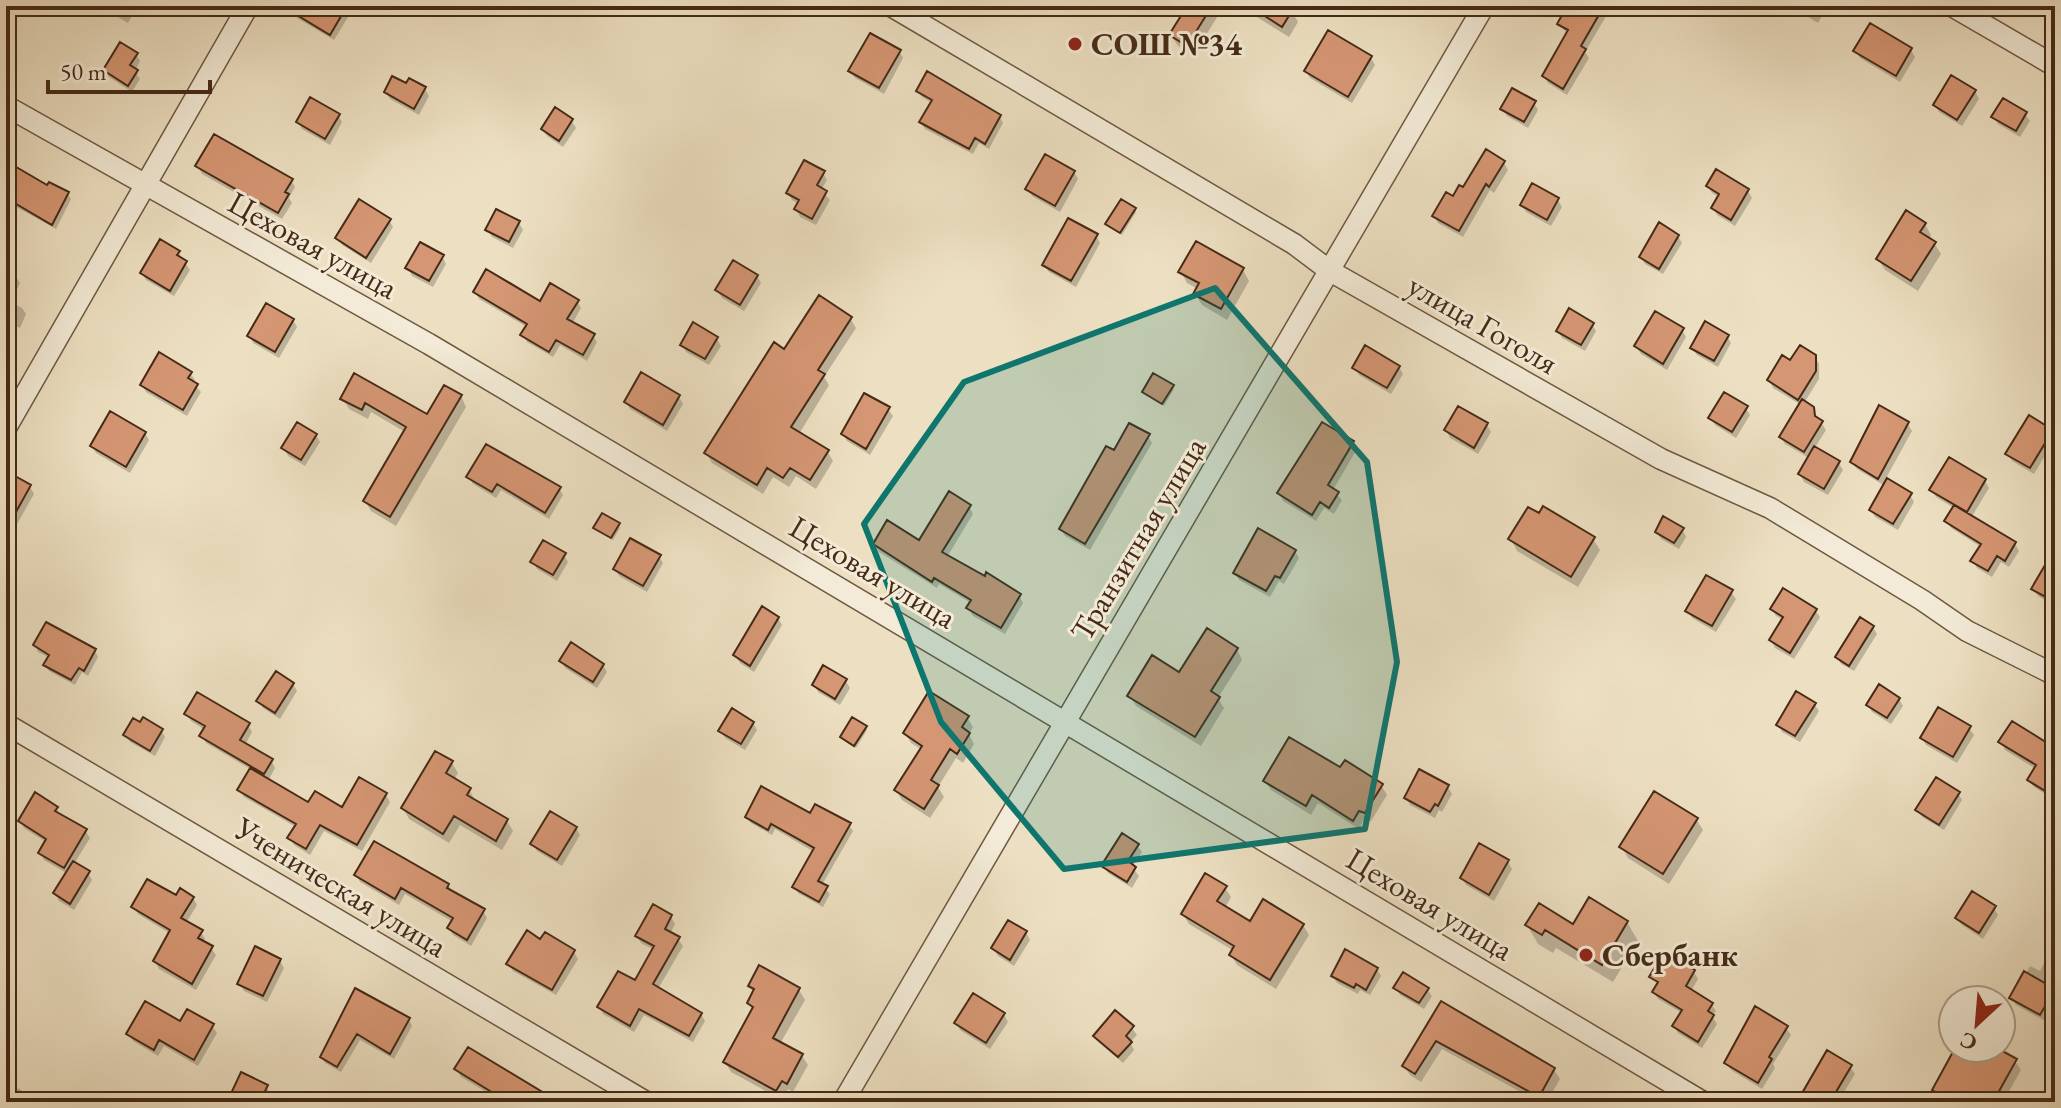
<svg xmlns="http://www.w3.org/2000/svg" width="2061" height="1108" font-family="'EB Garamond',serif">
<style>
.shadow{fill:#0003}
.building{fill:#d59673;stroke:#452a16;stroke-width:2}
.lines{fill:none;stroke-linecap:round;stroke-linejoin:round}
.street-casing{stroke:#6f5841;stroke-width:23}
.street{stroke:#f3ebd7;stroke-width:20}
.marked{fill:#0f766e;fill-opacity:0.2;stroke:#0f766e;stroke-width:6;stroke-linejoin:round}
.poi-dot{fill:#8f2418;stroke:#f3ebd7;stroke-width:3}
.labels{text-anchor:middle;stroke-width:6;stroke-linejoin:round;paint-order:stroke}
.poi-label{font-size:32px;font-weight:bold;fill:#452a16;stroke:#f3ebd7;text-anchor:start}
.street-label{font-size:32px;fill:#452a16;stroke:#f3ebd7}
</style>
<rect width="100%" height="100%" fill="#ede0c2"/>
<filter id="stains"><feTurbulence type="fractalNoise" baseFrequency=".0025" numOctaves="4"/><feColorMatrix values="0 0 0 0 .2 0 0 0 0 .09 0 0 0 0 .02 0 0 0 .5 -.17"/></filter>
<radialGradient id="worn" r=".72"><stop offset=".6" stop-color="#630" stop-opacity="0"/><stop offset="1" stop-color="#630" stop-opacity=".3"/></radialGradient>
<path class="shadow" d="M 6,6 L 13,7 L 18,14 L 6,35 Z
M 103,6 L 138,6 L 128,23 L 106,10 Z
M 296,6 L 351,6 L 353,9 L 334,40 L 297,18 L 293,11 Z
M 1189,6 L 1224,6 L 1193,56 L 1178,46 L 1171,35 Z
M 1239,6 L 1284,6 L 1292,11 L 1298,22 L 1289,37 Z
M 1366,6 L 1392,6 L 1385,17 Z
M 1570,6 L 1612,6 L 1585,52 L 1589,58 L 1567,95 L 1548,83 L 1544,76 L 1568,34 L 1559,24 Z
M 1790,6 L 1828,6 L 1818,23 Z
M 1911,50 L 1915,57 L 1900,82 L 1860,58 L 1856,51 Z
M 899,51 L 903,58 L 884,94 L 855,78 L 850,71 Z
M 136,54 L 140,61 L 135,71 L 140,79 L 132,92 L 109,77 L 105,70 Z
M 1371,58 L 1375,65 L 1352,103 L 1310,78 L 1306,71 Z
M 407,86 L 425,89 L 429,96 L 419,115 L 390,99 L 386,92 Z
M 918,91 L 1000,117 L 1003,123 L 989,149 L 979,143 L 973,154 L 925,129 L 921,123 L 932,103 L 922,97 Z
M 1975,91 L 1979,99 L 1962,126 L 1939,112 L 1935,105 Z
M 1534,103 L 1538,110 L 1528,128 L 1507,116 L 1503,109 Z
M 2025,114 L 2030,121 L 2020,137 L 1998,124 L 1994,117 Z
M 338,115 L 342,122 L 330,145 L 302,129 L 298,122 Z
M 571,120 L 576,128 L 563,147 L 547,136 L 543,129 Z
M 6,163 L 48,188 L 67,193 L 71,199 L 56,229 L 11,204 L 6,215 Z
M 1504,163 L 1508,170 L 1494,193 L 1490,190 L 1463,237 L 1438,223 L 1434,216 L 1463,190 Z
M 198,166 L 291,180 L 295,187 L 289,198 L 292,203 L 282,219 L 202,174 Z
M 1074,172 L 1078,179 L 1060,212 L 1032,196 L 1028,189 Z
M 823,173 L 827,180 L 821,190 L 830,200 L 816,225 L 800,217 L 796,209 L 799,204 L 792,200 L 788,193 Z
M 1708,186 L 1748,191 L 1752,198 L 1735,226 L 1717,215 L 1713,208 L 1719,197 L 1712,193 Z
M 1558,200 L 1562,207 L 1551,226 L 1526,212 L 1522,205 Z
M 1135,209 L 1136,212 L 1122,235 L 1109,227 L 1108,224 Z
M 389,220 L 393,227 L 371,263 L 342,245 L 338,238 Z
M 519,223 L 523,230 L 513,248 L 492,237 L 488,230 Z
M 1925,224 L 1931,235 L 1929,240 L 1934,243 L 1941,254 L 1918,291 L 1885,270 L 1878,259 Z
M 1096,235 L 1100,243 L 1076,287 L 1049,272 L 1044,265 Z
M 1678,236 L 1682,243 L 1663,274 L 1645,264 L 1641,257 Z
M 178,252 L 190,270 L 174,296 L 146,280 L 142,273 Z
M 442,256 L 446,264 L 433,287 L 412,276 L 408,268 Z
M 1243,270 L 1249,281 L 1227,320 L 1202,305 L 1195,294 L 1198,289 L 1187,283 L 1181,272 Z
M 6,272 L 16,277 L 20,283 L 11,302 L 22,308 L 26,314 L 20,328 L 6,321 Z
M 757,276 L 761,283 L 744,311 L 722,298 L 717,290 Z
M 475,292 L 541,303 L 577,301 L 581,308 L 572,324 L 593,336 L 597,342 L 587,361 L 560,345 L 553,357 L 527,342 L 523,335 L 527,327 L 479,299 Z
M 850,318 L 856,328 L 824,377 L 829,385 L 799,434 L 827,451 L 833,461 L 816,489 L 796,476 L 789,487 L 773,477 L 763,494 L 712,463 L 706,453 L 785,352 Z
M 293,320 L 297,327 L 279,358 L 253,343 L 249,336 Z
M 1592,324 L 1596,331 L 1585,351 L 1562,338 L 1558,331 Z
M 1682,330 L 1686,337 L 1667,370 L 1641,354 L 1636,346 Z
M 1727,336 L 1731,343 L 1718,367 L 1697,355 L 1692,348 Z
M 717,339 L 721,346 L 709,365 L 686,352 L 682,345 Z
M 1815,356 L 1819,364 L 1819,379 L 1804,403 L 1812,409 L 1826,430 L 1814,449 L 1838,462 L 1843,470 L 1828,495 L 1804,482 L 1800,474 L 1809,458 L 1785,444 L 1781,437 L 1801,405 L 1773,388 L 1769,380 L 1791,363 Z
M 1399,367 L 1403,374 L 1391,394 L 1359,375 L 1355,368 Z
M 190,373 L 195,380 L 193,383 L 201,392 L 187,416 L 146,392 L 142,385 Z
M 355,376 L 428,417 L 461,396 L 466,407 L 396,526 L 371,511 L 365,501 L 405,432 L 371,412 L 368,419 L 349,409 L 343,399 Z
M 1172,386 L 1174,389 L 1164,406 L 1144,392 Z
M 679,397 L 683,404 L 667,431 L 630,409 L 626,402 Z
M 1746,408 L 1750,415 L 1736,438 L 1715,425 L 1711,418 Z
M 888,409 L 893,416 L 870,455 L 847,441 L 843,434 Z
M 1907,423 L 1912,431 L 1885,480 L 1910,495 L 1914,502 L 1898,530 L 1875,517 L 1871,510 L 1885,486 L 1857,469 L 1852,462 Z
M 1487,425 L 1491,432 L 1478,454 L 1450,438 L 1446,430 Z
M 2052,431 L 2055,439 L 2034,474 L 2012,461 L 2008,454 Z
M 145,433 L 149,440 L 130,473 L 96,453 L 92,446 Z
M 316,435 L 320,442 L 305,466 L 288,456 L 284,448 Z
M 1148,436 L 1152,443 L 1090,550 L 1065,536 L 1061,529 L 1115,453 Z
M 1353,442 L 1357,449 L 1333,490 L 1342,500 L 1334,514 L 1324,508 L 1316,521 L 1283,501 L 1279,493 Z
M 469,477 L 559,488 L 563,495 L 549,519 L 501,490 L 496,498 L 473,484 Z
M 1985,481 L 1989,488 L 1971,518 L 2015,544 L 2019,551 L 2009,567 L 2001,562 L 1992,577 L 1977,568 L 1973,561 L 1981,547 L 1951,528 L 1947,521 L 1954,508 L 1936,497 L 1932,490 Z
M 30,487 L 34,494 L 16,526 L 6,520 L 6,496 Z
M 969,506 L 973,514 L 947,557 L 1019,595 L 1023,603 L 1005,634 L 973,616 L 968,608 L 971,603 L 939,584 L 937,588 L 879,552 L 875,544 L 919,542 Z
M 1540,516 L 1593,539 L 1600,550 L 1578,587 L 1517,551 L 1511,539 Z
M 618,525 L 620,528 L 613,540 L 596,528 Z
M 1682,529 L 1686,537 L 1679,549 L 1661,539 L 1657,532 Z
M 1295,551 L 1299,558 L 1284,584 L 1279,581 L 1270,597 L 1239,580 L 1235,573 Z
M 564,555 L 568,562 L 557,581 L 537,569 L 533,562 Z
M 659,556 L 663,563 L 647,592 L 619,576 L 615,569 Z
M 2055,566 L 2055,606 L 2038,596 L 2034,589 Z
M 1731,592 L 1736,599 L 1716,632 L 1692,618 L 1688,611 Z
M 1772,609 L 1815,610 L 1820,617 L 1794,659 L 1775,648 L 1771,640 L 1783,620 L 1776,616 Z
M 778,618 L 782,625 L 754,672 L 740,663 L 735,655 Z
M 1873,627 L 1877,634 L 1854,671 L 1841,664 L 1837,657 Z
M 35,645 L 95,651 L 98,657 L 88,676 L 82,672 L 75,685 L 49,671 L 46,665 L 50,658 L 38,652 Z
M 1237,649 L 1242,660 L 1218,698 L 1224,708 L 1201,746 L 1136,706 L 1130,696 Z
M 561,661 L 603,665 L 607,672 L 597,688 L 565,668 Z
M 846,681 L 850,688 L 840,705 L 818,692 L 814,685 Z
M 293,684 L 297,691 L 280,719 L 263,708 L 259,701 Z
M 1899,699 L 1903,706 L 1891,724 L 1872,712 L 1868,705 Z
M 1814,704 L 1819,711 L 1800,742 L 1782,732 L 1778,725 Z
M 186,714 L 248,725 L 252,732 L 245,745 L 271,760 L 275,768 L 268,781 L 309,805 L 343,809 L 386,795 L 390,802 L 362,851 L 324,831 L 310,855 L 294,845 L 290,838 L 296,827 L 244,797 L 240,790 L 252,770 L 206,743 L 202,736 L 205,730 L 191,721 Z
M 967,717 L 973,727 L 969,734 L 974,744 L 963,763 L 956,758 L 938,787 L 944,797 L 930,818 L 902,800 L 896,790 L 922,750 L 911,743 L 905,733 Z
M 753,723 L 757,730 L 745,750 L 725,738 L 721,731 Z
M 865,727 L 867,730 L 856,748 L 842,737 Z
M 1969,728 L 1974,735 L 1957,763 L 1926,745 L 1922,738 Z
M 161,730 L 165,737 L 155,756 L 130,742 L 126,735 Z
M 2055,738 L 2055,800 L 2034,787 L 2029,780 L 2036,769 L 2005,750 L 2001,742 L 2049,747 Z
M 452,763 L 458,773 L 454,780 L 469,790 L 475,800 L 507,821 L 513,831 L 502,850 L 460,825 L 449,843 L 409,819 L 403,808 Z
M 1341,770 L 1381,785 L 1387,795 L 1371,821 L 1364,819 L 1359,829 L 1318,803 L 1311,815 L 1271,790 L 1265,781 Z
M 1448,787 L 1452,794 L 1442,812 L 1439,810 L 1435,818 L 1410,805 L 1406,798 Z
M 1958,793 L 1962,800 L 1944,830 L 1922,817 L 1918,810 Z
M 56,808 L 61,816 L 85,830 L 90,838 L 74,864 L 88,873 L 92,880 L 74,910 L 59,901 L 55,893 L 68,874 L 44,860 L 40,853 L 46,842 L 24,828 L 20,821 Z
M 811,816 L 849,825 L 853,831 L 822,885 L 830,894 L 823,907 L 798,893 L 795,887 L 814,852 L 775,829 L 772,835 L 751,823 L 747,817 Z
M 1696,819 L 1703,830 L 1669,884 L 1628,858 L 1622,847 Z
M 576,828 L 580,835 L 562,866 L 537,851 L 533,844 Z
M 1137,845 L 1142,852 L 1132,867 L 1139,876 L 1132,888 L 1108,873 L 1104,866 Z
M 1508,862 L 1512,869 L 1494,901 L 1466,885 L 1462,878 Z
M 356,875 L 448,885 L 453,893 L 483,911 L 487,918 L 471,946 L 453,935 L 449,928 L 453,922 L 405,894 L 399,905 L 360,882 Z
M 1225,888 L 1231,897 L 1225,908 L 1250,924 L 1303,925 L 1309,935 L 1276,989 L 1237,965 L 1231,955 L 1234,951 L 1189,924 L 1183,914 Z
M 193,898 L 197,905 L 186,923 L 201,932 L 205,939 L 203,943 L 211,948 L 216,955 L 196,990 L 159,969 L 155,961 L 171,934 L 138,914 L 134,907 Z
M 1994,908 L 1998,915 L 1983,939 L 1962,925 L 1957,918 Z
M 671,917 L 675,924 L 670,934 L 678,939 L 683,946 L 658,989 L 701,1014 L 705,1021 L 693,1042 L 644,1015 L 634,1032 L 603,1014 L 599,1007 L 636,983 L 654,950 L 641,943 L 637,936 Z
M 1627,922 L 1638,941 L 1613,982 L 1556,948 L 1553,953 L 1538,944 L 1527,925 L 1574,926 Z
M 1026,932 L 1030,940 L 1014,966 L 998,956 L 993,948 Z
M 541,941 L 574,952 L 578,959 L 556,995 L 513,971 L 509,964 Z
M 2055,942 L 2055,1002 L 2045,1021 L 2016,1005 L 2012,998 L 2030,966 L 2040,971 Z
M 280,961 L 284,968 L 267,1002 L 244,991 L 240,984 Z
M 1377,969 L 1381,976 L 1370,995 L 1360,990 L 1358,994 L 1337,983 L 1333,976 Z
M 1694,972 L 1698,979 L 1691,991 L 1711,1004 L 1716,1011 L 1712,1016 L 1717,1024 L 1702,1048 L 1678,1033 L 1674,1026 L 1682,1013 L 1658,999 L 1654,992 L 1658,985 L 1652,977 Z
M 750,986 L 799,990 L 805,1000 L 780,1044 L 802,1056 L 808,1065 L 793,1092 L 788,1089 L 782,1100 L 731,1072 L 725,1062 L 753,1010 L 749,1003 L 754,994 Z
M 1396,988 L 1427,989 L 1432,996 L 1424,1009 L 1400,995 Z
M 356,991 L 409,1020 L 412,1026 L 394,1059 L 360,1040 L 341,1072 L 325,1063 L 322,1057 Z
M 1441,1004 L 1554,1070 L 1560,1079 L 1547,1102 L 1539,1102 L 1442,1049 L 1421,1082 L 1410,1075 L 1404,1066 Z
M 1004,1014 L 1008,1022 L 990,1049 L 960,1030 L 956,1023 Z
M 212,1026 L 217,1033 L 198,1066 L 164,1046 L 158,1056 L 133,1041 L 128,1034 Z
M 1132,1028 L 1137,1035 L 1130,1042 L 1134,1050 L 1123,1063 L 1100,1043 L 1096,1036 Z
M 1786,1028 L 1791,1035 L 1773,1064 L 1775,1068 L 1762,1089 L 1731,1070 L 1727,1063 Z
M 1958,1048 L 1993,1048 L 2015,1061 L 2021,1070 L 2003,1102 L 1944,1102 L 1940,1100 L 1934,1090 Z
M 1850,1067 L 1855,1074 L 1838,1102 L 1808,1102 L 1803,1095 Z
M 457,1069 L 547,1095 L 560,1102 L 503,1102 L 461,1077 Z
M 266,1086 L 270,1094 L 267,1102 L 229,1102 Z
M 18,1088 L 31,1097 L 35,1102 L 10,1102 Z
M 1013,1092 L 1028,1102 L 1006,1102 Z
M 937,1094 L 950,1102 L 932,1102 Z"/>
<path class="building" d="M 282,6 L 347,6 L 330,35 Z
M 1187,6 L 1212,6 L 1187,46 L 1169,35 Z
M 1249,6 L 1295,6 L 1282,27 Z
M 1567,6 L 1604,6 L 1581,46 L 1586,49 L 1563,89 L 1542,76 L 1568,30 L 1557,24 Z
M 1870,23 L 1912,48 L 1896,76 L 1853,51 Z
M 1328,30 L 1372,56 L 1348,97 L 1304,71 Z
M 870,33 L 901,50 L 879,88 L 848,71 Z
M 120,42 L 138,53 L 130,65 L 138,70 L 128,86 L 103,70 Z
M 927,71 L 1001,115 L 985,144 L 975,138 L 969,149 L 919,122 L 932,100 L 916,91 Z
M 1951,75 L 1976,90 L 1957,120 L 1933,105 Z
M 392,76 L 406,83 L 409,78 L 426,87 L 414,109 L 384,92 Z
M 1512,88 L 1536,101 L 1524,122 L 1500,109 Z
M 310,97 L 340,114 L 325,139 L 296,122 Z
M 2003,98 L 2027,112 L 2016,131 L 1991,117 Z
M 555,107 L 573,119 L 559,141 L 541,129 Z
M 214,134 L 293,179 L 285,192 L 289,194 L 278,213 L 195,166 Z
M 1486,149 L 1505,161 L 1489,187 L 1486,184 L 1459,231 L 1432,216 L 1446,192 L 1453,196 L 1459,185 L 1463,187 Z
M 1045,154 L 1075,171 L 1055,206 L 1025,189 Z
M 804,160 L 825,171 L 817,185 L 827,191 L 812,219 L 794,209 L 799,200 L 786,193 Z
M 6,161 L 47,185 L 49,182 L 69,192 L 52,225 L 6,198 Z
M 1716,169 L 1749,189 L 1731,220 L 1711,208 L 1719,194 L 1706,186 Z
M 1532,183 L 1559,198 L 1547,220 L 1520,205 Z
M 359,199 L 391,219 L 366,258 L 335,238 Z
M 1121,199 L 1136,208 L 1120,233 L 1105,224 Z
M 496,209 L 520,221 L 509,242 L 485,230 Z
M 1906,210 L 1926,223 L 1920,232 L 1936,242 L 1911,281 L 1876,259 Z
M 1068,218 L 1098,234 L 1071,281 L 1042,265 Z
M 1659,222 L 1679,235 L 1659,269 L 1639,257 Z
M 160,239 L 180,251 L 177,255 L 187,261 L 170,291 L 140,273 Z
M 1196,241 L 1244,268 L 1221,309 L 1193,294 L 1199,283 L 1178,272 Z
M 420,242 L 444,255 L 429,281 L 405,268 Z
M 733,260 L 758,275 L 740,305 L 715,290 Z
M 486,269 L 540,301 L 550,283 L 579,300 L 567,319 L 595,334 L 583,355 L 556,340 L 549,352 L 520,335 L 527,324 L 473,292 Z
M 819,295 L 852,317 L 818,370 L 825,374 L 791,427 L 829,450 L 810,480 L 790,468 L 783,478 L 767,468 L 757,485 L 704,453 L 774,342 L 784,349 Z
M 266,303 L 294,319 L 275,352 L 247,336 Z
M 1569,308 L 1594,323 L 1581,345 L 1556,331 Z
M 1655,311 L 1684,328 L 1663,364 L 1634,346 Z
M 1705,321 L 1729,335 L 1714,361 L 1690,348 Z
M 693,322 L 718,337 L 705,359 L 680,345 Z
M 1365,345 L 1400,366 L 1387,388 L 1352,368 Z
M 1800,345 L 1816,355 L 1816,371 L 1798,400 L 1767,380 L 1782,355 L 1790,360 Z
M 159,352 L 192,372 L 188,378 L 198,384 L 183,410 L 140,385 Z
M 641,372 L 680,395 L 663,425 L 624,402 Z
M 354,373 L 427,414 L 444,385 L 462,395 L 390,517 L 363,501 L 406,427 L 365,403 L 362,410 L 340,399 Z
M 1153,373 L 1174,385 L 1162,404 L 1142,392 Z
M 1724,392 L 1748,406 L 1732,432 L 1708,418 Z
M 864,393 L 890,407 L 866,449 L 841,434 Z
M 1802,399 L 1814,407 L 1815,416 L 1823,421 L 1804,452 L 1779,437 Z
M 1879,405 L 1909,422 L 1878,479 L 1850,462 Z
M 1458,406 L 1488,423 L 1474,448 L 1444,430 Z
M 110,411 L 146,432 L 126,467 L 90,446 Z
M 2029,415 L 2053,430 L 2030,468 L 2005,454 Z
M 297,422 L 317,434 L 301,460 L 281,448 Z
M 1322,422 L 1354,441 L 1328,485 L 1339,492 L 1329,508 L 1320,502 L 1312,515 L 1277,493 Z
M 1129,423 L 1150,434 L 1085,544 L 1059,529 L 1106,446 L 1114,450 Z
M 486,444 L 561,487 L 545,513 L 497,484 L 492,492 L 466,477 Z
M 1814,446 L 1840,461 L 1824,489 L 1798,474 Z
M 1949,457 L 1986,479 L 1967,512 L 1929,490 Z
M 15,476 L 31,485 L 6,530 L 6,492 Z
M 1887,478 L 1912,493 L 1893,524 L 1869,510 Z
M 949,491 L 971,505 L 942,552 L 985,576 L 986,572 L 1021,594 L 1001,628 L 966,608 L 971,600 L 934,578 L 932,582 L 873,544 L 887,520 L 919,540 Z
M 1954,505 L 2016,542 L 2005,561 L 1997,556 L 1988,571 L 1970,561 L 1981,544 L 1944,521 Z
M 1543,506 L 1595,537 L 1571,577 L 1508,539 L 1528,507 L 1539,513 Z
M 602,513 L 620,523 L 611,538 L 593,528 Z
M 1663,516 L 1684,528 L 1674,543 L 1655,532 Z
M 1258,528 L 1296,550 L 1280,578 L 1275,576 L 1266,591 L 1233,573 Z
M 630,538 L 661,555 L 643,586 L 613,569 Z
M 543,540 L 566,553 L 553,575 L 530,562 Z
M 2055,548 L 2055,602 L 2031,589 Z
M 1706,575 L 1733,590 L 1712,626 L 1685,611 Z
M 1783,588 L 1817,609 L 1790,653 L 1769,640 L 1783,617 L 1770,609 Z
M 762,606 L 779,617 L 750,666 L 733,655 Z
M 1860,617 L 1874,626 L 1849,666 L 1835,657 Z
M 46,622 L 96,649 L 84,671 L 79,668 L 71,680 L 43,665 L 49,655 L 33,645 Z
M 1207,628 L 1238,648 L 1211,691 L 1220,697 L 1195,737 L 1127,696 L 1152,655 L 1179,672 Z
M 571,642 L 604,664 L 593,682 L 559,661 Z
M 823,665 L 847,679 L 835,699 L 812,685 Z
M 276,671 L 294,683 L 275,713 L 256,701 Z
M 1879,684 L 1900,698 L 1887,718 L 1866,705 Z
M 929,691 L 969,716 L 962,727 L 970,733 L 957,754 L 950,749 L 931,780 L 939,785 L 924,809 L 894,790 L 922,746 L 903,733 Z
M 1796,691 L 1816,703 L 1795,736 L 1776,725 Z
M 197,692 L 250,723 L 240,740 L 273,759 L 264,774 L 199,736 L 205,726 L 184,714 Z
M 1938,707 L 1971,726 L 1953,757 L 1920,738 Z
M 732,708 L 754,722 L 741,744 L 718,731 Z
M 143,717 L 163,729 L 150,751 L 123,735 L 133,718 L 140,722 Z
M 852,717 L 867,726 L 854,746 L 840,737 Z
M 2012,721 L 2049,744 L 2055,734 L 2055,797 L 2027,780 L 2036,765 L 1998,742 Z
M 1289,737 L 1340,767 L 1345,760 L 1383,784 L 1365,813 L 1359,811 L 1353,821 L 1312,795 L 1306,806 L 1263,781 Z
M 435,751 L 453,761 L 446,773 L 471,788 L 467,795 L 508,819 L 496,841 L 454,816 L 443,834 L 401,808 Z
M 250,768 L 308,802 L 315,791 L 342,807 L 359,777 L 387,793 L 357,845 L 320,825 L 306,849 L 287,838 L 296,824 L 237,790 Z
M 1419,769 L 1449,785 L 1438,806 L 1435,804 L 1430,812 L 1404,798 Z
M 1936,777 L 1960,792 L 1939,825 L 1915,810 Z
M 761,786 L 810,813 L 815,804 L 851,823 L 818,881 L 828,886 L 819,902 L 792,887 L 814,848 L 771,824 L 768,830 L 745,817 Z
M 1654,791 L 1698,818 L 1663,874 L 1619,847 Z
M 35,792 L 58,807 L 55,811 L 87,829 L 64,868 L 38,853 L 46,839 L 18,821 Z
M 550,811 L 577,827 L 557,860 L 530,844 Z
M 1122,833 L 1139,844 L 1128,861 L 1136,867 L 1127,882 L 1101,866 Z
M 374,841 L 449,884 L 447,888 L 485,909 L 467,940 L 447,928 L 453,918 L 401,888 L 395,899 L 354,875 Z
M 1479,843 L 1509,860 L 1489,895 L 1460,878 Z
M 73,861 L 90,871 L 70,904 L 53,893 Z
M 1205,873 L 1227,886 L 1217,901 L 1250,921 L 1263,899 L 1304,924 L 1270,980 L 1229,955 L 1234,946 L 1181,914 Z
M 147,879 L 176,895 L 180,888 L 194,897 L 181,918 L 203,930 L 198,938 L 213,946 L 192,984 L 153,961 L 170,930 L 131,907 Z
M 1972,891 L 1996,906 L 1979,933 L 1955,918 Z
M 1589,897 L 1628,921 L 1602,965 L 1545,930 L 1542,935 L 1525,925 L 1539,903 L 1573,924 Z
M 653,904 L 672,915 L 665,929 L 680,937 L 653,984 L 702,1013 L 689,1036 L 639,1009 L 630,1026 L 597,1007 L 618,971 L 635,980 L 654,946 L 635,936 Z
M 1008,920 L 1027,931 L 1010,960 L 991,948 Z
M 527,930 L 540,939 L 545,932 L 575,950 L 552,990 L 506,964 Z
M 255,946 L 281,959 L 263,996 L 237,984 Z
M 1345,949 L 1378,968 L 1366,990 L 1356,984 L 1354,988 L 1331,976 Z
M 1664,952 L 1695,970 L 1686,986 L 1713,1003 L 1708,1011 L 1714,1015 L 1698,1042 L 1672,1026 L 1682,1010 L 1652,992 L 1658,982 L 1649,977 Z
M 759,965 L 800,988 L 773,1038 L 803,1054 L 787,1084 L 782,1081 L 776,1091 L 723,1062 L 753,1007 L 747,1003 L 754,989 L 748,986 Z
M 2024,971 L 2055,989 L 2040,1015 L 2009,998 Z
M 1403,972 L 1429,988 L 1419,1003 L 1393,988 Z
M 355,988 L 410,1018 L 390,1054 L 357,1034 L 337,1067 L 320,1057 Z
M 973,993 L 1005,1013 L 986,1043 L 954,1023 Z
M 145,1001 L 180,1021 L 187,1009 L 214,1024 L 194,1060 L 159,1040 L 154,1050 L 126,1034 Z
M 1441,1001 L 1555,1068 L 1539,1097 L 1436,1041 L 1415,1074 L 1402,1066 Z
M 1755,1006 L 1788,1026 L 1769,1057 L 1772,1059 L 1758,1083 L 1724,1063 Z
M 1115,1010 L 1134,1026 L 1126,1036 L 1132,1042 L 1118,1057 L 1093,1036 Z
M 468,1047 L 559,1102 L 508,1102 L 454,1069 Z
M 1955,1048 L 1997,1048 L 2017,1059 L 1993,1102 L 1953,1102 L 1932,1090 Z
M 1827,1050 L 1852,1065 L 1830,1102 L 1813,1102 L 1801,1095 Z
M 241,1072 L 268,1085 L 260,1102 L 227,1102 Z"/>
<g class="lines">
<defs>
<path id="street" d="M 891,6 L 1294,244 L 1330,271 L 1661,459 L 1770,508 L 1922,600 L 1967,631 L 2049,672 L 2055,677
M 1952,6 L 2055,66
M 6,106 L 429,344 L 1703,1102
M 6,428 L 248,6
M 6,724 L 646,1102
M 843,1102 L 1484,6"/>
</defs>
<use href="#street" class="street-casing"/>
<use href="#street" class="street"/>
</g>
<path class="marked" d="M 1215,288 L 1367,462 L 1397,662 L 1365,829 L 1064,869 L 941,722 L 864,524 L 964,382 Z"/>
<g class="poi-dot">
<circle cx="1075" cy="44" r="8"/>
<circle cx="1586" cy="955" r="8"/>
</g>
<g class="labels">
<g class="poi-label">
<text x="1091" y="55">СОШ №34</text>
<text x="1602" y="966">Сбербанк</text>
</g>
<g class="street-label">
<text transform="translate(313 245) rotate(29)" y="11">Цеховая улица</text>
<text transform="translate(1483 324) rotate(30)" y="11">улица Гоголя</text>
<text transform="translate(1138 539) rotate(-59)" y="11">Транзитная улица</text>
<text transform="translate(873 572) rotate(31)" y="11">Цеховая улица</text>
<text transform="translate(341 887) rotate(31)" y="11">Ученическая улица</text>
<text transform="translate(1430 904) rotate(31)" y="11">Цеховая улица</text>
</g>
</g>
<rect width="2061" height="1108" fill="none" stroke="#ede0c2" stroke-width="32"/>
<rect x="8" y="8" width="2045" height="1092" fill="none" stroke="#452a16" stroke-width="4"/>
<rect x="16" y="16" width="2029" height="1076" fill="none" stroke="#452a16" stroke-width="2"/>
<g transform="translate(1977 1024) rotate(206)"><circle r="38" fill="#f3ebd7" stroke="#ad9e8a" stroke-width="2"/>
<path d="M0-6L14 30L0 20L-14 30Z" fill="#8f2418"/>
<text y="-12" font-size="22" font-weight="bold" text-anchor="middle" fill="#452a16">С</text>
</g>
<path d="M48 80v12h162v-12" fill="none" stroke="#452a16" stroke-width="4"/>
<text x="60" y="80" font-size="24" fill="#452a16" stroke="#f3ebd7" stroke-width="6" paint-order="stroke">50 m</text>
<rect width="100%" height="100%" filter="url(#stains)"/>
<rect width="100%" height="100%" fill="url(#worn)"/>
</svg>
